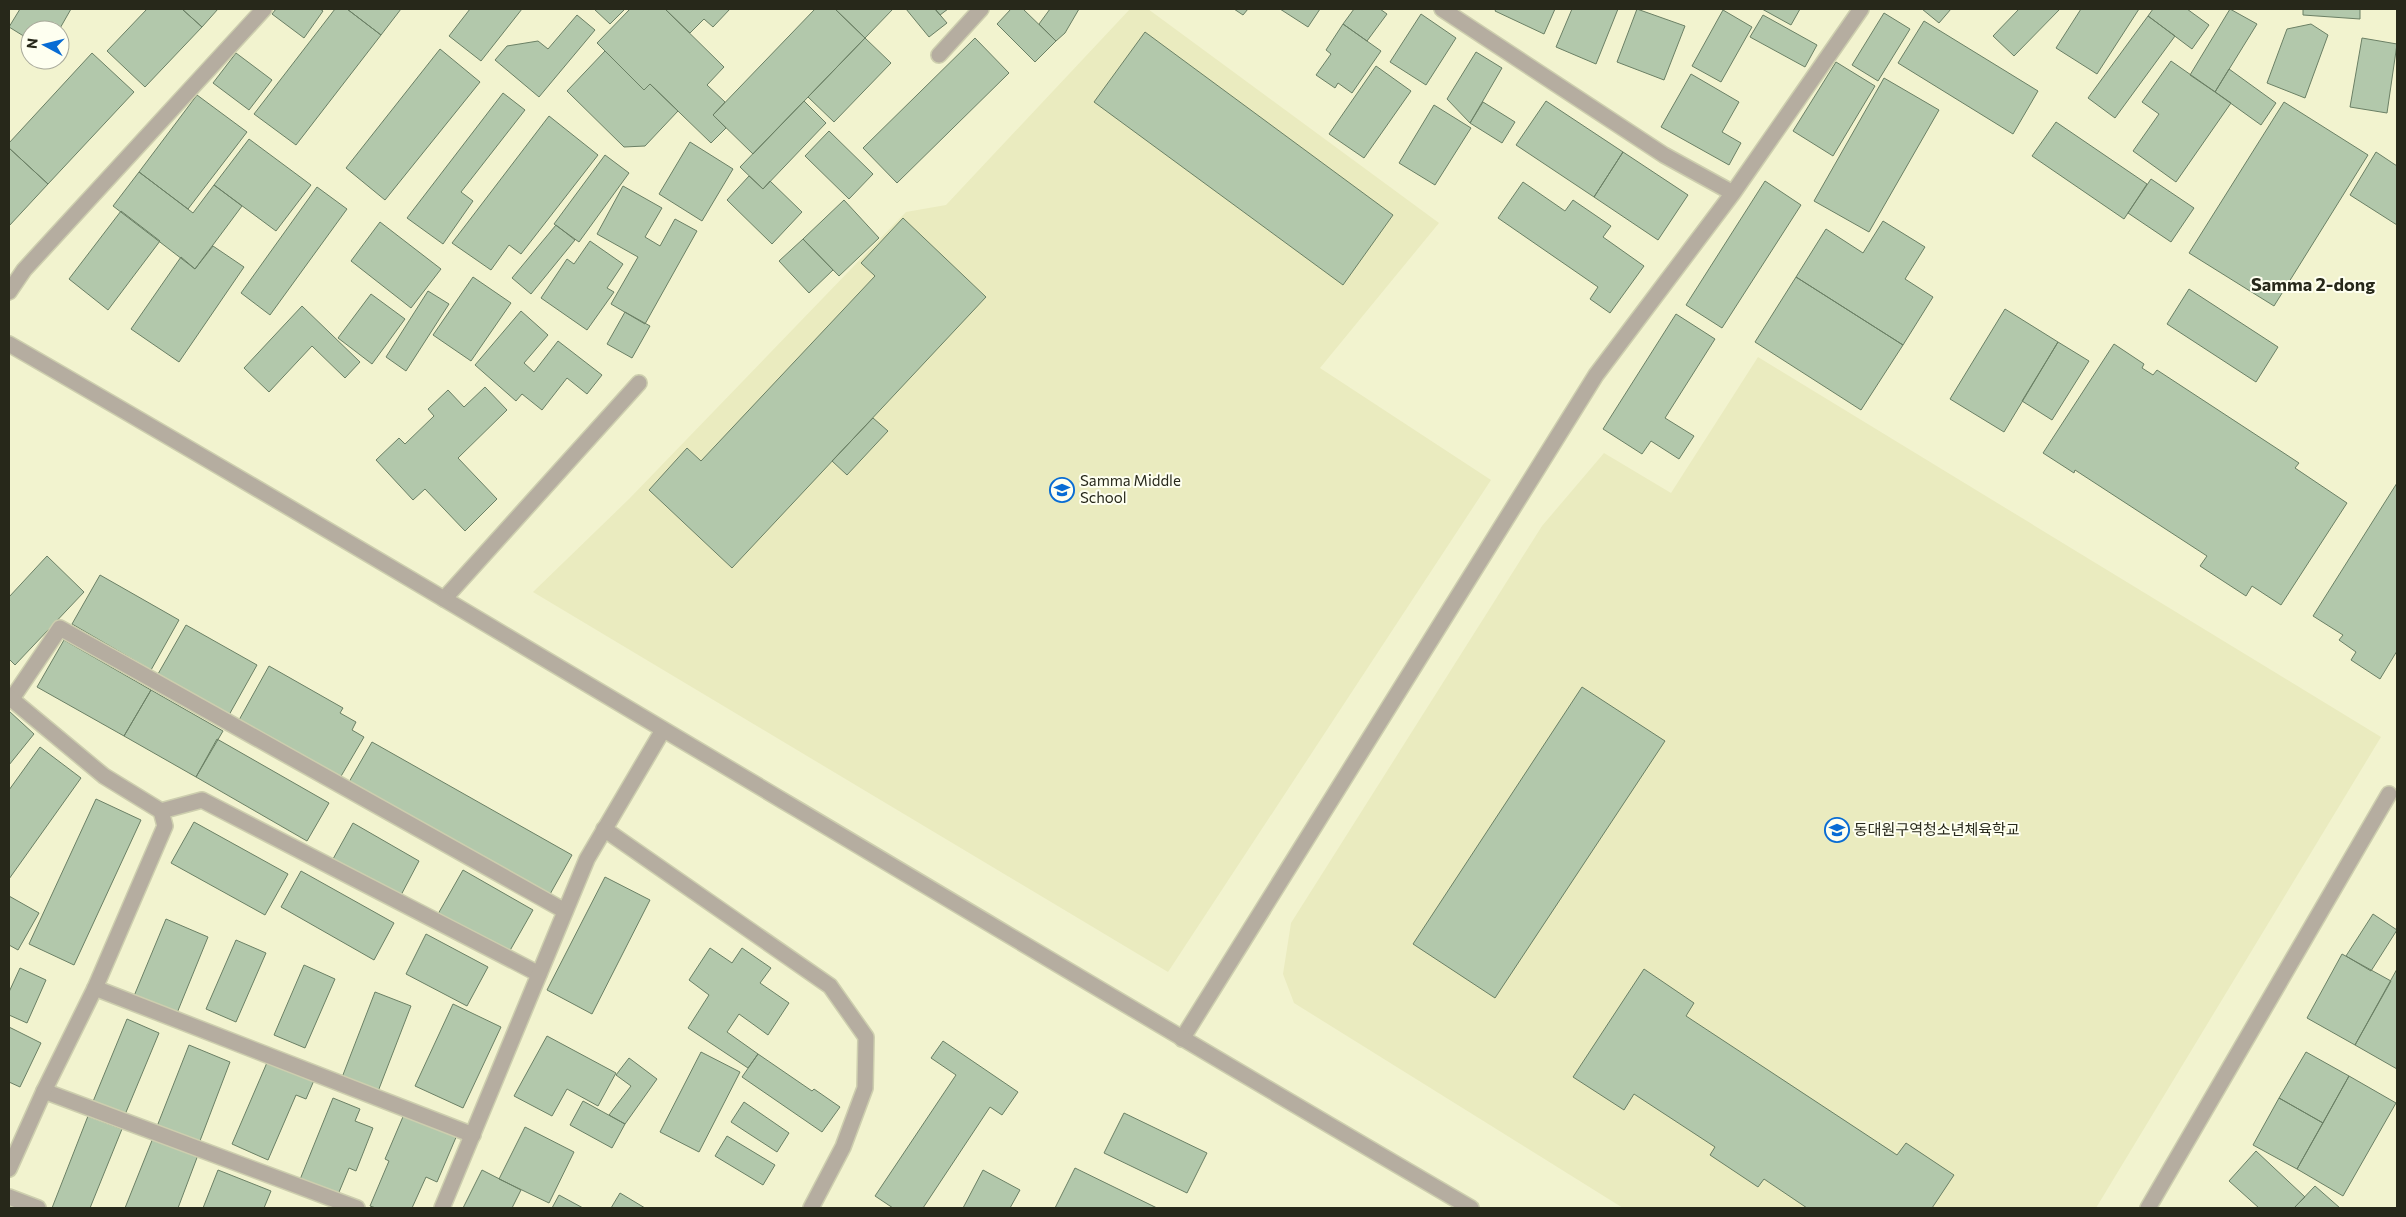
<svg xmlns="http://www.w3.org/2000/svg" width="2406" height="1217" font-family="Commissioner,'Noto Sans KR',sans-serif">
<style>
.built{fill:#eaebbf}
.building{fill:#b2c8ab;stroke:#6b8065}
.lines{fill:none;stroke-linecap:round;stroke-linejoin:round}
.service-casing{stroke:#cdceae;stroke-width:18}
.minor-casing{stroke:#cdceae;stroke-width:18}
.tertiary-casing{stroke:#cdceae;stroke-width:18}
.service{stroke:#b5ada0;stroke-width:15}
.minor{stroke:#b5ada0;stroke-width:15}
.tertiary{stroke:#b5ada0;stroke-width:15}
.labels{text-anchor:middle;stroke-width:4;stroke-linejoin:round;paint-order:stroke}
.poi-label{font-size:15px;fill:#27281a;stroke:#fefff0;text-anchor:start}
.quarter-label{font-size:18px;font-weight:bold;fill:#27281a;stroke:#fefff0}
</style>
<rect width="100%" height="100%" fill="#f2f3cf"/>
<path class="built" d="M 1130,9 L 1148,9 L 1439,223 L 1320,368 L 1491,480 L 1168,972 L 533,592 L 629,499 L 906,212 L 946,205 Z
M 1758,357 L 2381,737 L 2096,1208 L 1623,1208 L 1294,1003 L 1283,974 L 1291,923 L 1542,526 L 1604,453 L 1671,493 Z"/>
<path class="building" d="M 20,9 L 71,9 L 59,30 L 30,30 L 30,40 L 9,27 Z
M 147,9 L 182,9 L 202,27 L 145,87 L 107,51 Z
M 182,9 L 218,9 L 202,27 Z
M 276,9 L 320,9 L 323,11 L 304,38 L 272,14 Z
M 335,9 L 347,9 L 381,35 L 296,145 L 254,114 Z
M 347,9 L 401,9 L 381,35 Z
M 470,9 L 522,9 L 481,61 L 449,36 Z
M 594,9 L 625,9 L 610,24 Z
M 630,9 L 665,9 L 724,67 L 707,85 L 725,102 L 713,115 L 726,128 L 711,143 L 650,84 L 644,90 L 597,43 Z
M 665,9 L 730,9 L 713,27 L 704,19 L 690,33 Z
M 815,9 L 835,9 L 865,38 L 753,154 L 713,115 Z
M 835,9 L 893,9 L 865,38 Z
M 906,9 L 935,9 L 947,23 L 929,37 Z
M 935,9 L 948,9 L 940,15 Z
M 1011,9 L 1023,9 L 1056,41 L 1035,62 L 997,24 Z
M 1050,9 L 1079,9 L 1065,33 L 1056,41 L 1039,24 Z
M 1234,9 L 1248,9 L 1243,15 Z
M 1280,9 L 1320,9 L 1308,27 Z
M 1354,9 L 1380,9 L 1387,14 L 1367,41 L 1343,24 Z
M 1496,9 L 1555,9 L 1544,34 L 1495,11 Z
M 1572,9 L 1618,9 L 1596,64 L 1556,47 Z
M 1637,9 L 1685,26 L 1664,80 L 1617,62 Z
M 1762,9 L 1800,9 L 1791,25 Z
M 1922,9 L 1951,9 L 1939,23 Z
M 2019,9 L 2060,9 L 2014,56 L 1993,36 Z
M 2081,9 L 2139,9 L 2097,74 L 2056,48 Z
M 2153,9 L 2187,9 L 2209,25 L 2192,49 L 2148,16 Z
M 2230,9 L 2257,24 L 2215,92 L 2190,75 Z
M 2303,9 L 2360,9 L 2360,19 L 2303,15 Z
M 1723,10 L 1752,27 L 1721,82 L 1692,66 Z
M 1884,13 L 1910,29 L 1878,81 L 1852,65 Z
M 1421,14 L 1456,38 L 1426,85 L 1390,62 Z
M 577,15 L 595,30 L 539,97 L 495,60 L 507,46 L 538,41 L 548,49 Z
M 1763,15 L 1817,45 L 1805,67 L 1750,37 Z
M 2148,16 L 2175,36 L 2115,118 L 2088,98 Z
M 1924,21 L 2038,91 L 2013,134 L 1898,63 Z
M 1343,24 L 1381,51 L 1352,93 L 1338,83 L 1335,88 L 1316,75 L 1331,54 L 1326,50 Z
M 2311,24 L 2328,35 L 2305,98 L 2267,83 L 2287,29 Z
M 1145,32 L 1393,215 L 1343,285 L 1094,102 Z
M 865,38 L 891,63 L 834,122 L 808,97 Z
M 975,38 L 1009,73 L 897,183 L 863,148 Z
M 2362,38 L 2397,44 L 2387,113 L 2350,107 Z
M 440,49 L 480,82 L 385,200 L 346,168 Z
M 605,51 L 644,90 L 650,84 L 678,111 L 645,146 L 624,147 L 567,91 Z
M 1476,52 L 1502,68 L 1470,123 L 1447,99 Z
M 92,53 L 134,92 L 48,184 L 9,148 L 9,143 Z
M 236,53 L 272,80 L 249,110 L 213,83 Z
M 2171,61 L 2231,103 L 2176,182 L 2133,151 L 2159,114 L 2142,102 Z
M 1836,62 L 1875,86 L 1833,156 L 1793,131 Z
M 1376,66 L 1411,91 L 1364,158 L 1329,134 Z
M 2229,69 L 2276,103 L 2261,125 L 2215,92 Z
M 1691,74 L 1739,102 L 1722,132 L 1741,143 L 1729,165 L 1661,127 Z
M 1884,78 L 1939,110 L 1869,232 L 1814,201 Z
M 503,93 L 525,110 L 461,192 L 473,201 L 443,244 L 407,218 Z
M 197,95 L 247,132 L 188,209 L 139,172 Z
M 804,101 L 826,123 L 763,189 L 740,167 Z
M 1546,101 L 1623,152 L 1594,197 L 1516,145 Z
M 1483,102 L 1515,122 L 1502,143 L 1470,123 Z
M 2284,102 L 2368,155 L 2274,306 L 2189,253 Z
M 1434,105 L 1471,128 L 1435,185 L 1399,163 Z
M 549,116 L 598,155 L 521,254 L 509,245 L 491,270 L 452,243 Z
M 2056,122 L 2147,184 L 2124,219 L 2032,156 Z
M 829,131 L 873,174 L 849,199 L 805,156 Z
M 249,139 L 311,185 L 276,231 L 214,185 Z
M 690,142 L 733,169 L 702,221 L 659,194 Z
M 9,148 L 48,184 L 9,226 Z
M 1623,152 L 1688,195 L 1658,240 L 1594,197 Z
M 2376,152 L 2397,166 L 2397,225 L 2350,195 Z
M 605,155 L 629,173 L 579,242 L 554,224 Z
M 139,172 L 193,213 L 214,185 L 242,206 L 195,269 L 113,206 Z
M 749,176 L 763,189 L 770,181 L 802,212 L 772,244 L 727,200 Z
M 2151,179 L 2194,208 L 2171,242 L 2128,213 Z
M 1765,181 L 1801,205 L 1722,328 L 1686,305 Z
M 1523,182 L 1565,211 L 1573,200 L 1611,226 L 1603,237 L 1644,266 L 1610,313 L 1590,299 L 1598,287 L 1498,218 Z
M 623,186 L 662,208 L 645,237 L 660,246 L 675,219 L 697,231 L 645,324 L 611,304 L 638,257 L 597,234 Z
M 317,187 L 347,209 L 270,315 L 241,293 Z
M 844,200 L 879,238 L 839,276 L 803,239 Z
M 121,211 L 160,241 L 108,310 L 69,279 Z
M 903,218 L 986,297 L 732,568 L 649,490 L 687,448 L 701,461 L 875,276 L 861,263 Z
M 1883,221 L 1925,247 L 1905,279 L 1933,297 L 1903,345 L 1796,277 L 1826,229 L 1863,253 Z
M 380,222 L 441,269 L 411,308 L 351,261 Z
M 556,225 L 575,240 L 531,294 L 512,278 Z
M 803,239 L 833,270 L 809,293 L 779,261 Z
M 590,241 L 623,264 L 607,288 L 614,292 L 587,330 L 541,298 L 567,259 L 574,264 Z
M 213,246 L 244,267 L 179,362 L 131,329 L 181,257 L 195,269 Z
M 473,277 L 511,303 L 471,361 L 433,335 Z
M 1796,277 L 1903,345 L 1861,410 L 1755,342 Z
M 2189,289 L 2278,347 L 2256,382 L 2167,324 Z
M 428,291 L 449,304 L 406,371 L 386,357 Z
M 371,294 L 405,319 L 372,364 L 338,338 Z
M 302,306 L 360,362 L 345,378 L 312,346 L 269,392 L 244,368 Z
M 2005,309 L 2058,342 L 2004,432 L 1950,399 Z
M 521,311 L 548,335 L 524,363 L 534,372 L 558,341 L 602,375 L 587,394 L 567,378 L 542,410 L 522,394 L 516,401 L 475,365 Z
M 625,312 L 650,326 L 632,358 L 607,344 Z
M 1676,314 L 1715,339 L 1665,418 L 1694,436 L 1679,459 L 1651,441 L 1642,454 L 1603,429 Z
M 2058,342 L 2089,361 L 2052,420 L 2022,401 Z
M 2114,344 L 2144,364 L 2142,368 L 2153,375 L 2157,370 L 2299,463 L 2295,468 L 2347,503 L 2281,605 L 2252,586 L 2246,596 L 2200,566 L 2207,556 L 2075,470 L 2074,473 L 2043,453 Z
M 485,387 L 507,410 L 458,458 L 497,499 L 465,531 L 425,489 L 413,500 L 376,460 L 399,438 L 405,444 L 434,416 L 428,409 L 448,390 L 464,407 Z
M 873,418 L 888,431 L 847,475 L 832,461 Z
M 2397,483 L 2397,651 L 2380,679 L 2351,660 L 2356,652 L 2339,640 L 2343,635 L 2313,616 Z
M 47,556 L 84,592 L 15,665 L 9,659 L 9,597 Z
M 100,575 L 179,620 L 151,670 L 72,624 Z
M 186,625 L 257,665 L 229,715 L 158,674 Z
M 64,640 L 151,690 L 124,736 L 37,687 Z
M 269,666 L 343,708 L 340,713 L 356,722 L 352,730 L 364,737 L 340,778 L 239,720 Z
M 1582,687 L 1665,741 L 1495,998 L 1413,944 Z
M 151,690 L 223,731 L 196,777 L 124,736 Z
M 9,711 L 34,734 L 9,765 Z
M 217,739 L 329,803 L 307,841 L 196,777 Z
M 372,742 L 572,855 L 549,896 L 349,782 Z
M 40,747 L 81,778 L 9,879 L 9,790 Z
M 96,799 L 141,820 L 74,965 L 29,944 Z
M 194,822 L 288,874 L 265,915 L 171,863 Z
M 353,823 L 419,861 L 400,897 L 333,859 Z
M 463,870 L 533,910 L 508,954 L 438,914 Z
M 301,871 L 394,923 L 374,960 L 281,907 Z
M 605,877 L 650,900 L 592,1014 L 547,990 Z
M 9,896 L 39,913 L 18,950 L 9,945 Z
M 2373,914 L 2397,930 L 2371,971 L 2346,956 Z
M 166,919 L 208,937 L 177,1013 L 134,996 Z
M 426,934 L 488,967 L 467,1006 L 406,974 Z
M 236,940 L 266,953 L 236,1022 L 206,1009 Z
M 710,948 L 732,963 L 742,948 L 771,968 L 760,983 L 789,1003 L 768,1035 L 739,1014 L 727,1032 L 758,1054 L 748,1068 L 688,1028 L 709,995 L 689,980 Z
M 2342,954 L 2391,981 L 2355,1045 L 2307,1018 Z
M 304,965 L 335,979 L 305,1048 L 274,1035 Z
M 20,968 L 46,980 L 27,1023 L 9,1015 L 9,992 Z
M 1644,969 L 1694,1003 L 1686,1016 L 1897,1155 L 1906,1143 L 1954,1175 L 1932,1208 L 1807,1208 L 1764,1179 L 1758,1187 L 1710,1155 L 1715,1147 L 1634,1094 L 1624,1110 L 1573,1077 Z
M 2397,969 L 2397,1069 L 2355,1045 Z
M 375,992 L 411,1006 L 377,1094 L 341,1080 Z
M 453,1004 L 501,1027 L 463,1108 L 415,1086 Z
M 127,1019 L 159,1033 L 124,1117 L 92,1104 Z
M 9,1027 L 41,1043 L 20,1087 L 9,1082 Z
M 547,1036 L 616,1073 L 598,1106 L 567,1089 L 552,1116 L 514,1096 Z
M 943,1041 L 1018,1092 L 1002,1115 L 990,1107 L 923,1208 L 893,1208 L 875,1196 L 956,1075 L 931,1058 Z
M 189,1045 L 230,1062 L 198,1146 L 156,1129 Z
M 701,1052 L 740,1072 L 699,1152 L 660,1132 Z
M 2306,1052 L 2349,1076 L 2323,1123 L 2279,1098 Z
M 758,1054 L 812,1091 L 814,1089 L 840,1107 L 822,1132 L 742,1077 Z
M 269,1058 L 315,1078 L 306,1099 L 296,1095 L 268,1160 L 232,1144 Z
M 629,1058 L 657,1079 L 625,1124 L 609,1115 L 631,1086 L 616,1075 Z
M 2349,1076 L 2396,1103 L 2343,1196 L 2297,1169 Z
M 333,1098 L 360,1109 L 355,1121 L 373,1128 L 356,1171 L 349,1168 L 337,1197 L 299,1182 Z
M 2279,1098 L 2323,1123 L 2297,1169 L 2253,1145 Z
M 583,1101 L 625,1124 L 612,1148 L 570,1125 Z
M 744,1102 L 789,1133 L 777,1152 L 731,1122 Z
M 405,1112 L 457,1135 L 437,1182 L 426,1177 L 412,1208 L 376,1208 L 370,1206 L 389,1161 L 385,1159 Z
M 1124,1113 L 1207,1153 L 1187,1193 L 1104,1153 Z
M 88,1116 L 122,1129 L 90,1208 L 52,1208 Z
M 525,1127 L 574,1152 L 549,1203 L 499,1179 Z
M 727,1136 L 775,1165 L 763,1185 L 715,1156 Z
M 153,1138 L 198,1155 L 178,1208 L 125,1208 Z
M 2256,1151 L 2305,1197 L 2294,1208 L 2259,1208 L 2229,1181 Z
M 1075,1168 L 1157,1208 L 1055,1208 Z
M 218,1170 L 271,1191 L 264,1208 L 203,1208 Z
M 482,1170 L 521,1190 L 512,1208 L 463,1208 Z
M 983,1170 L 1020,1190 L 1010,1208 L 963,1208 Z
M 2315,1186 L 2340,1208 L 2294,1208 Z
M 620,1193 L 645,1208 L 611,1208 Z
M 559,1195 L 583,1208 L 552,1208 Z"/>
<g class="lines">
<defs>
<path id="service" d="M 11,700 L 60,628 L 565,911
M 161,811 L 202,800 L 539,974
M 604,829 L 830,986 L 866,1037 L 865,1088 L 843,1147 L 811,1208
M 95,988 L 473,1135
M 44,1091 L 357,1208
M 9,1197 L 38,1208"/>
<path id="minor" d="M 1442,9 L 1664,155 L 1733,193
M 939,55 L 981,9
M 9,292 L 24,270 L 264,9
M 444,599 L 639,383
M 9,697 L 104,776 L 161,811 L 165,826 L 95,988 L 44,1091 L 9,1169
M 1182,1039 L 1596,375 L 1733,193 L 1861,9
M 442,1208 L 587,859 L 663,730
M 2148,1208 L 2389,794"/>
<path id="tertiary" d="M 9,344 C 499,627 982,923 1471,1208"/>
</defs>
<use href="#service" class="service-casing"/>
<use href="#minor" class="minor-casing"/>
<use href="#tertiary" class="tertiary-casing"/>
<use href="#service" class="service"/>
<use href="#minor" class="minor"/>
<use href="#tertiary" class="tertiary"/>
</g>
<defs>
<symbol id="school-ring" viewBox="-11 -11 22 22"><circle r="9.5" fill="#fefff0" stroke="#086cd4" stroke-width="1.5"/><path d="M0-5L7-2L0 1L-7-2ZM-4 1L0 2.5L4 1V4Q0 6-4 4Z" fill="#086cd4"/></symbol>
</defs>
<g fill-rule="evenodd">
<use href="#school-ring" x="1048" y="476" width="28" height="28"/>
<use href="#school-ring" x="1823" y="816" width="28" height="28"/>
</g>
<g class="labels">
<g class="poi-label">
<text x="1080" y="486">Samma Middle<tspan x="1080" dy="17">School</tspan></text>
<text x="1854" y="835">동대원구역청소년체육학교</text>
</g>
<g class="quarter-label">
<text x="2313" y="291">Samma 2-dong</text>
</g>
</g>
<rect width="2406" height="1217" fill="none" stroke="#27281a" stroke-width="20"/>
<g transform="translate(45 45) rotate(277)"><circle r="24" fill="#fefff0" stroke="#a8a99a"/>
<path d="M0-4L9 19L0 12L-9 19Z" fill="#086cd4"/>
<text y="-8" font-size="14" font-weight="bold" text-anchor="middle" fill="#27281a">N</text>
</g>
</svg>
